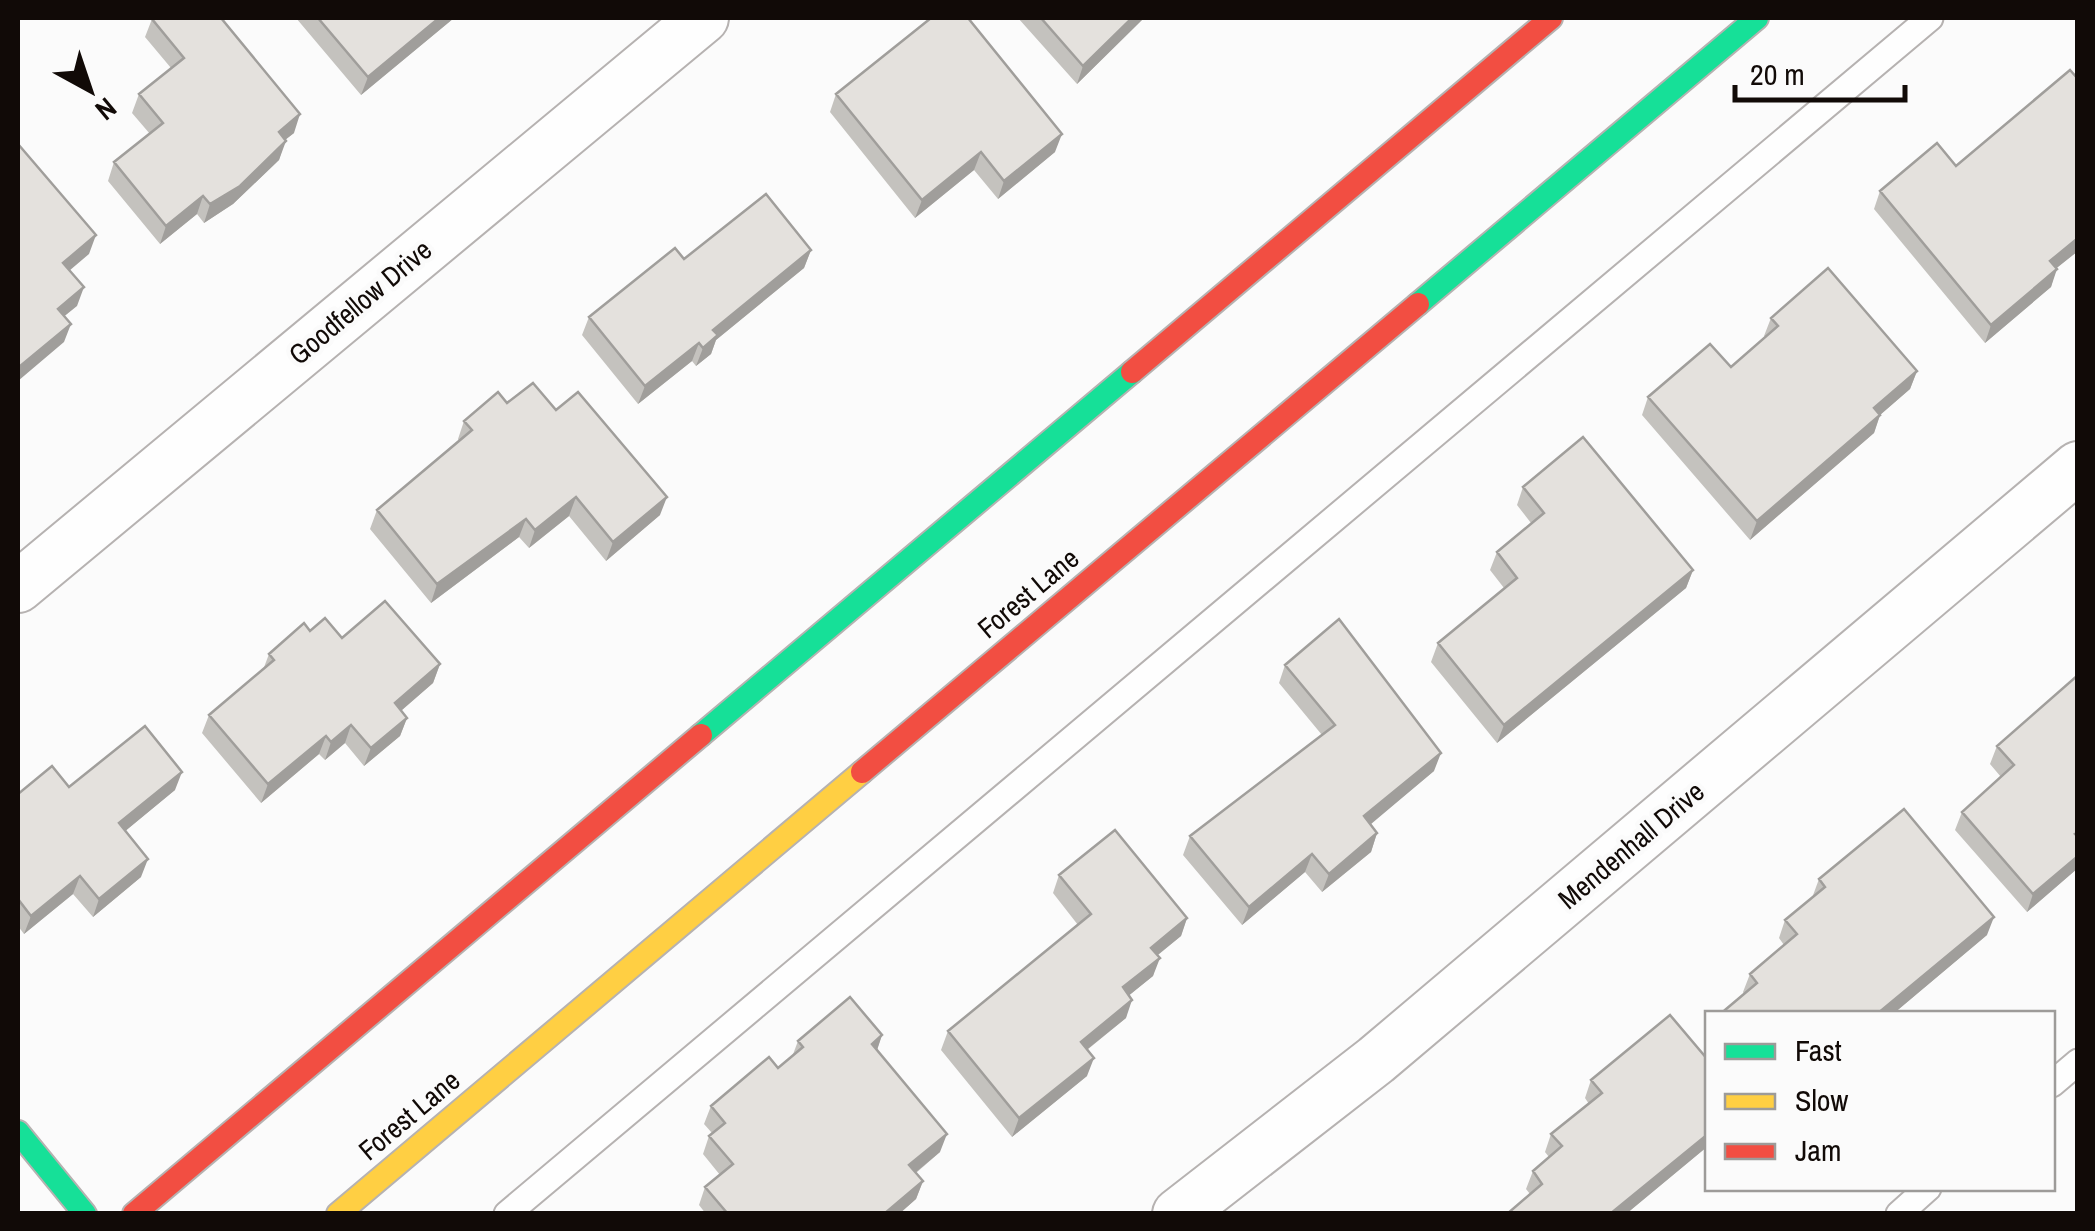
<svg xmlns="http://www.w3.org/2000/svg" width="2095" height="1231" font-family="'Archivo Narrow',sans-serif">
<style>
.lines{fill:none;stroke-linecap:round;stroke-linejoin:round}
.lane-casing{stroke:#b6b2b1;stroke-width:29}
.street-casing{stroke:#b6b2b1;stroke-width:54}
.fast-casing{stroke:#b6b2b1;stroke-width:26}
.slow-casing{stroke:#b6b2b1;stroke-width:26}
.jam-casing{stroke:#b6b2b1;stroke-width:26}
.lane{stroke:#fefefe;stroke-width:25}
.street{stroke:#fefefe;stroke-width:50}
.fast{stroke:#16e098;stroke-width:22}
.slow{stroke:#ffcf43;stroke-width:22}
.jam{stroke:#f24e42;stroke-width:22}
.wall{fill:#c4c2be}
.shaded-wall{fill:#a09e9b}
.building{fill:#e4e1dd;stroke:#a09e9b;stroke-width:2.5}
.labels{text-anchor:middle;stroke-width:9;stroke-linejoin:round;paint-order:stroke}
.street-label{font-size:28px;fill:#110a07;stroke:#fbfbfb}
</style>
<rect width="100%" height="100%" fill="#fbfbfb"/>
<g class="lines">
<defs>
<path id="lane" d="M 2052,1084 L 2078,1062
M 507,1214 L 1930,18
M 1899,1214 L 1928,1188"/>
<path id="street" d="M 18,587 L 703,18
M 1178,1214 L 1376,1060 L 2078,467"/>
<path id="fast" d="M 1418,304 L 1757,18
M 701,735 L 1132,372
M 18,1132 L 85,1214"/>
<path id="slow" d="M 338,1214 L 862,772"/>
<path id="jam" d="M 1132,372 L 1551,18
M 862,772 L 1418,304
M 134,1214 L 701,735"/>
</defs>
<use href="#lane" class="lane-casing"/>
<use href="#street" class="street-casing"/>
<use href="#fast" class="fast-casing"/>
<use href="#slow" class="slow-casing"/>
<use href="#jam" class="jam-casing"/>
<use href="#lane" class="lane"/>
<use href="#street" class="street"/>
<use href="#fast" class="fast"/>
<use href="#slow" class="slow"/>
<use href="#jam" class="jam"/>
</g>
<path class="wall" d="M 296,18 L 454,18 L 361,95 Z
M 1018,18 L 1144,18 L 1077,84 Z
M 152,19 L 294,133 L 285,140 L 279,160 L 233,204 L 204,223 L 197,214 L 160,244 L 108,181 L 114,162 L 150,134 L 132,113 L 139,94 L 171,68 L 145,37 Z
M 2078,79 L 2078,251 L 2056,268 L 2051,287 L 1985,343 L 1874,209 L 1880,191 L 1956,166 Z
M 836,94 L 1055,152 L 998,199 L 974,170 L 915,218 L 830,112 Z
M 811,250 L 804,268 L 716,340 L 711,354 L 696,366 L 692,361 L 638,404 L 582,335 L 589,317 L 684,259 Z
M 1771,318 L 1917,371 L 1910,389 L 1880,415 L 1874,433 L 1750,540 L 1642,415 L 1648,397 L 1731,367 L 1765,337 L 1764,336 Z
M 507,403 L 556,410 L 660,515 L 606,561 L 569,516 L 529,548 L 519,537 L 431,603 L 370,529 L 377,510 L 459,441 L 458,439 L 464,421 Z
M 1523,487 L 1693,570 L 1686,588 L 1497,743 L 1431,662 L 1438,643 L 1504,588 L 1490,570 L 1497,552 L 1531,523 L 1517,505 Z
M 310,631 L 342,638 L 440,664 L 433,683 L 401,711 L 407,718 L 400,736 L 364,766 L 345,743 L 325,760 L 319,754 L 261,803 L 202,733 L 209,715 L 263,670 L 269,654 Z
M 1285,665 L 1434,771 L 1370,824 L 1377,833 L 1371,852 L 1322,892 L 1305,872 L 1242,925 L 1183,855 L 1190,836 L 1322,735 L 1279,683 Z
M 2078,675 L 2078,868 L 2027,912 L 1955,830 L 1962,812 L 2001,777 L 1990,764 L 1997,746 Z
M 69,787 L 175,790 L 125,831 L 141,877 L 93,917 L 73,894 L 24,934 L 18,926 L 18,794 Z
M 1059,875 L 1187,918 L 1181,936 L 1158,955 L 1153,976 L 1129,995 L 1126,1018 L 1087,1050 L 1087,1076 L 1012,1137 L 941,1050 L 948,1031 L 1078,925 L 1053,893 Z
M 1819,879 L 1987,935 L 1893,1014 L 1723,1014 L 1725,1010 L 1744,994 L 1743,992 L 1750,974 L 1784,945 L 1779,938 L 1785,920 L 1812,898 Z
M 882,1035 L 877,1050 L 940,1152 L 916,1173 L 923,1181 L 916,1199 L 899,1214 L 706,1214 L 699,1205 L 705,1187 L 720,1175 L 703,1154 L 709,1136 L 712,1133 L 704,1124 L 711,1106 L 778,1068 L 792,1057 L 798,1041 Z
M 1591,1080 L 1708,1146 L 1626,1214 L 1507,1214 L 1530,1194 L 1526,1189 L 1533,1171 L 1549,1157 L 1545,1152 L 1551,1134 L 1589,1104 L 1585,1098 Z"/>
<path class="shaded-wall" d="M 439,18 L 454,18 L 361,95 L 368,77 Z
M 1132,18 L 1144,18 L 1077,84 L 1083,66 Z
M 300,114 L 294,133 L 272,150 L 279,132 Z
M 1062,134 L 1055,152 L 998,199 L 1004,181 Z
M 286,141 L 279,160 L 233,204 L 204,223 L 210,204 Z
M 981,152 L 974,170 L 915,218 L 922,200 Z
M 203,196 L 197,214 L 160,244 L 166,226 Z
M 96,235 L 89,254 L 56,282 L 63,263 Z
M 2078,238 L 2078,251 L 2043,279 L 2050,261 Z
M 811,250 L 804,268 L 716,340 L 711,354 L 696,366 L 703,348 L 713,330 Z
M 2057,269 L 2051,287 L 1985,343 L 1991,325 Z
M 84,287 L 77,306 L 51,327 L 58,309 Z
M 71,324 L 64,342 L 18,381 L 19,367 Z
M 699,343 L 692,361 L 638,404 L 645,386 Z
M 1917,371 L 1910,389 L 1880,415 L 1874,433 L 1750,540 L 1757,521 L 1874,408 Z
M 576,497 L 569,516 L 529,548 L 535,530 Z
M 667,497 L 660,515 L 606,561 L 613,542 Z
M 526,519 L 519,537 L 431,603 L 437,584 Z
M 1693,570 L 1686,588 L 1497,743 L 1504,725 Z
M 440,664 L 433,683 L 388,722 L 395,703 Z
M 407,718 L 400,736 L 364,766 L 371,748 Z
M 351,725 L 345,743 L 325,760 L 331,742 Z
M 326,736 L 319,754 L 261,803 L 268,784 Z
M 1441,753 L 1434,771 L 1358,835 L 1364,816 Z
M 182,772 L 175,790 L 112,842 L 119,823 Z
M 1377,833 L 1371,852 L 1322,892 L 1329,874 Z
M 1312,854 L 1305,872 L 1242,925 L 1249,907 Z
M 2078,856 L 2078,868 L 2027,912 L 2033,894 Z
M 148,859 L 141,877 L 93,917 L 99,899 Z
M 80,876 L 73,894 L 24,934 L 31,916 Z
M 1994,917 L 1987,935 L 1893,1014 L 1877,1014 Z
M 1187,918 L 1181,936 L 1144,966 L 1151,948 Z
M 1160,958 L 1153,976 L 1116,1006 L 1123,987 Z
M 1132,1000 L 1126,1018 L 1074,1060 L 1081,1042 Z
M 882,1035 L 876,1053 L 872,1044 Z
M 1094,1058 L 1087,1076 L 1012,1137 L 1019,1118 Z
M 947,1134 L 940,1152 L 903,1183 L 909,1165 Z
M 1708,1134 L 1708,1146 L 1626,1214 L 1610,1214 Z
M 923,1181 L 916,1199 L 899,1214 L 884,1214 Z"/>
<path class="building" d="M 153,18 L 221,18 L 300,114 L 279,132 L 286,141 L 240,186 L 210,204 L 203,196 L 166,226 L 114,162 L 163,123 L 139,94 L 184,58 L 152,19 Z
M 318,18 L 439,18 L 368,77 Z
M 931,18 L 968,18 L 1062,134 L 1004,181 L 981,152 L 922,200 L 836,94 Z
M 1041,18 L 1132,18 L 1083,66 Z
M 2070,70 L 2078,79 L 2078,238 L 2050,261 L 2057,269 L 1991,325 L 1880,191 L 1937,143 L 1956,166 Z
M 18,144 L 96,235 L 63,263 L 84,287 L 58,309 L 71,324 L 19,367 L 18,366 Z
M 766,194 L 811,250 L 713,330 L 718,335 L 703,348 L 699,343 L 645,386 L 589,317 L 675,248 L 684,259 Z
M 1828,268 L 1917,371 L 1874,408 L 1880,415 L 1757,521 L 1648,397 L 1710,344 L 1731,367 L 1778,326 L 1771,318 Z
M 533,383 L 556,410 L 578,392 L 667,497 L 613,542 L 576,497 L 535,530 L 526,519 L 437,584 L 377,510 L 472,430 L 464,421 L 498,392 L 507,403 Z
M 1583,437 L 1693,570 L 1504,725 L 1438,643 L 1517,578 L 1497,552 L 1544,513 L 1523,487 Z
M 385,601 L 440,664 L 395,703 L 407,718 L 371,748 L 351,725 L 331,742 L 326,736 L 268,784 L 209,715 L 274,660 L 269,654 L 304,623 L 310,631 L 325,618 L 342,638 Z
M 1339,619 L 1441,753 L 1364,816 L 1377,833 L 1329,874 L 1312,854 L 1249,907 L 1190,836 L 1335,725 L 1285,665 Z
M 2078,675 L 2078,832 L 2075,834 L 2078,837 L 2078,856 L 2033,894 L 1962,812 L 2014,765 L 1997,746 Z
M 145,726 L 182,772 L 119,823 L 148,859 L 99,899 L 80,876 L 31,916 L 18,899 L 18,794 L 52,766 L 69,787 Z
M 1904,809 L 1994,917 L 1877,1014 L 1728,1014 L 1725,1010 L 1757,983 L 1750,974 L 1797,934 L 1785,920 L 1825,887 L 1819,879 Z
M 1115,830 L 1187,918 L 1151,948 L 1160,958 L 1123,987 L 1132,1000 L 1081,1042 L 1094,1058 L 1019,1118 L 948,1031 L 1091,914 L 1059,875 Z
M 850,997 L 882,1035 L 872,1044 L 947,1134 L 909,1165 L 923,1181 L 884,1214 L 728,1214 L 705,1187 L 733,1164 L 709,1136 L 725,1123 L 711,1106 L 769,1057 L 778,1068 L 803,1047 L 798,1041 Z
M 1670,1015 L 1708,1060 L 1708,1134 L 1610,1214 L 1507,1214 L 1542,1184 L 1533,1171 L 1562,1146 L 1551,1134 L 1602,1093 L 1591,1080 Z"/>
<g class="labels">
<g class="street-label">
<text transform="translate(360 302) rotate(-40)" y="10">Goodfellow Drive</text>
<text transform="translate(1028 593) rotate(-40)" y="10">Forest Lane</text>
<text transform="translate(1631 845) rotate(-40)" y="10">Mendenhall Drive</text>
<text transform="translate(409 1115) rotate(-40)" y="10">Forest Lane</text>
</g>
</g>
<rect width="2095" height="1231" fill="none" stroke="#110a07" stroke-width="40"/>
<rect x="1705" y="1011" width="350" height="180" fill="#fbfbfb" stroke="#9d9b99" stroke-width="2.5"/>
<rect x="1725" y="1044" width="50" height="15" fill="#16e098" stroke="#9d9b99" stroke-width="2.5"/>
<text x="1795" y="1061" font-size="30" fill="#110a07">Fast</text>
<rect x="1725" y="1094" width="50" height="15" fill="#ffcf43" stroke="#9d9b99" stroke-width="2.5"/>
<text x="1795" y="1111" font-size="30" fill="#110a07">Slow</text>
<rect x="1725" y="1144" width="50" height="15" fill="#f24e42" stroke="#9d9b99" stroke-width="2.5"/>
<text x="1795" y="1161" font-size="30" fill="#110a07">Jam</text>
<g transform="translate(90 90) rotate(140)" stroke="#fbfbfb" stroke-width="8" paint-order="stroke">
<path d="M0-8L18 38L0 25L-18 38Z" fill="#110a07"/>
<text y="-15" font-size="28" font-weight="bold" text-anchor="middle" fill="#110a07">N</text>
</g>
<path d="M1735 85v15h170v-15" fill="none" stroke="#110a07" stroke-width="5"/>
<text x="1750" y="85" font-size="30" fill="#110a07" stroke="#fbfbfb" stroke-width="8" paint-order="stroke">20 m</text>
</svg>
